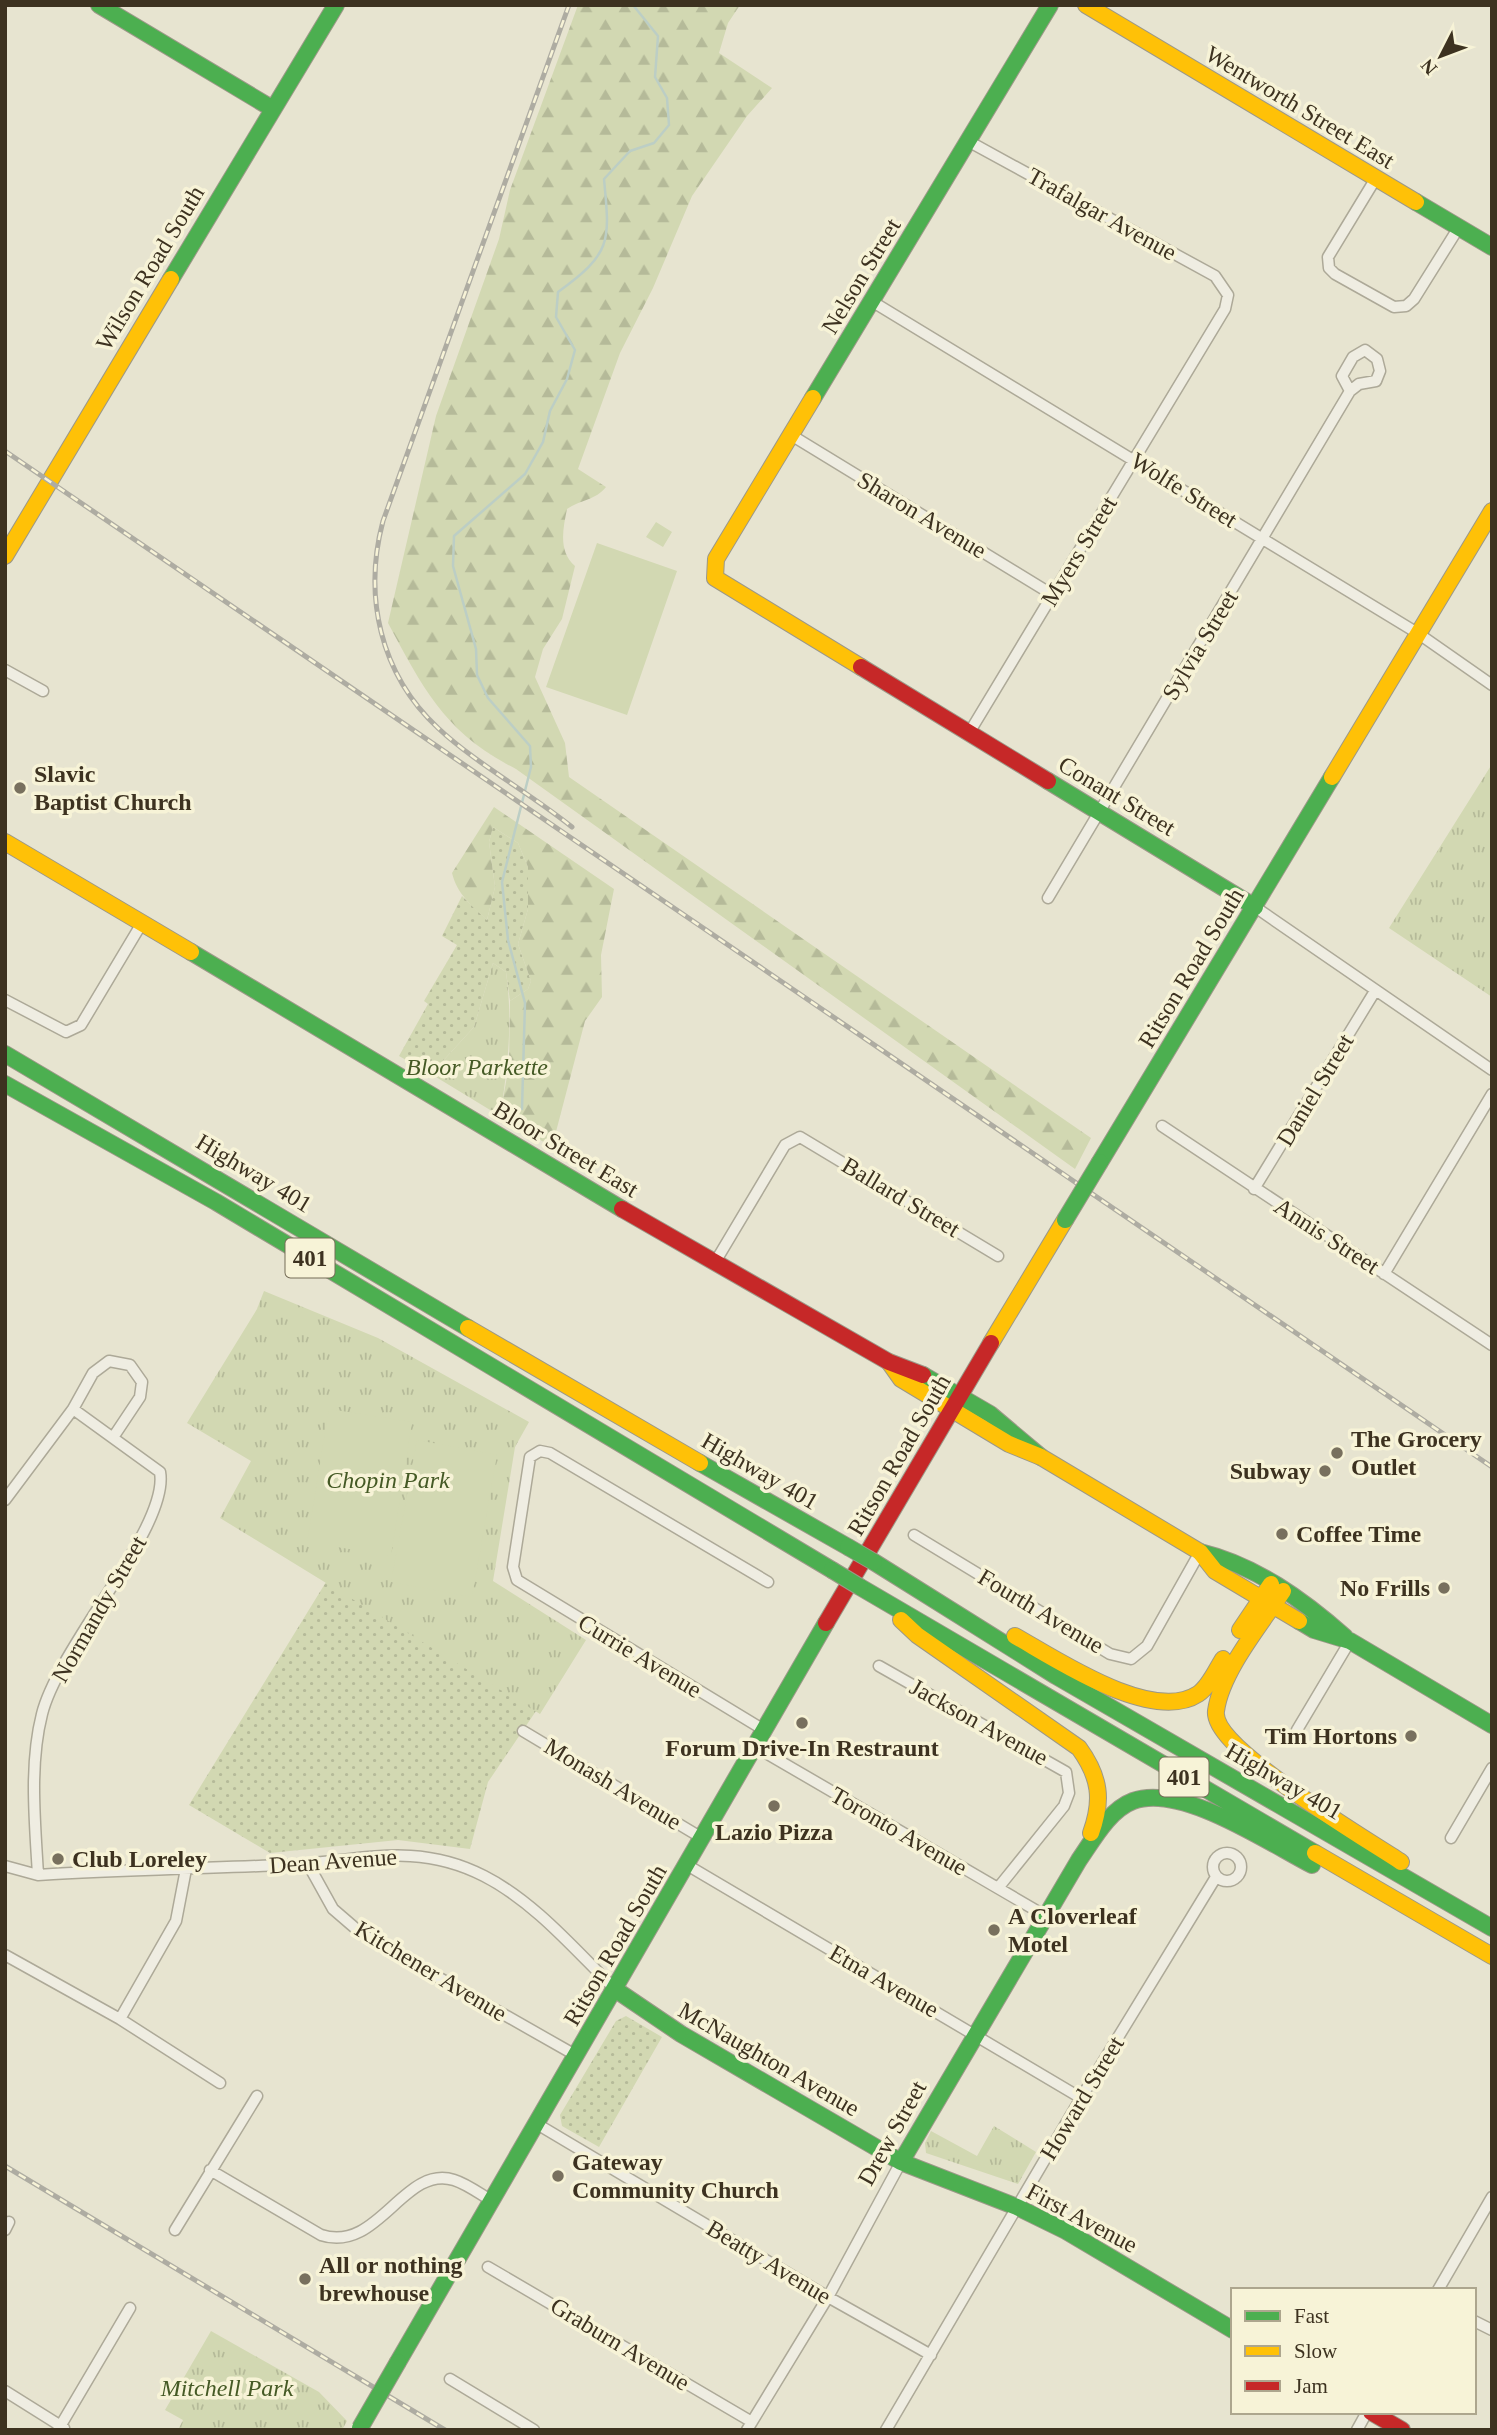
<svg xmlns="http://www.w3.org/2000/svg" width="1497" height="2435" font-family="'Times New Roman',serif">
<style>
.grass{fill:url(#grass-dots)}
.forest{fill:url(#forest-firs)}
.park{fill:url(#park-tufts)}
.garden{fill:#d2d8b2}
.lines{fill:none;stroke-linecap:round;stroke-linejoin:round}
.stream{stroke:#bccec5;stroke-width:2.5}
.street-casing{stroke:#ada998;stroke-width:13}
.fast-casing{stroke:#9c9888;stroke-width:18}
.slow-casing{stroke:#9c9888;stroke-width:18}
.jam-casing{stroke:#9c9888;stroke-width:18}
.street{stroke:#efede2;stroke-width:10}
.fast{stroke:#4caf50;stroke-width:16}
.slow{stroke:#ffc107;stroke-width:16}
.jam{stroke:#c62828;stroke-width:16}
.rail-casing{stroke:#aeaca2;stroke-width:5}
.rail{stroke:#f7f3d7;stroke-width:2.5;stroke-dasharray:8;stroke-linecap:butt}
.fast-bridge-casing{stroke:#9c9888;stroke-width:18;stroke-linecap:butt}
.fast-bridge{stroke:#4caf50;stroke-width:16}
.poi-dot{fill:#78705e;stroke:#f7f3d7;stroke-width:2.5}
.labels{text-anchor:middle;stroke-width:7;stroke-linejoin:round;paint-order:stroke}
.shield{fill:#f7f3d7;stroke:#756c57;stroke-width:2}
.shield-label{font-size:23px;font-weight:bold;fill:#3d3220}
.street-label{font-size:24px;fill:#3d3220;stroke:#f7f3d7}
.poi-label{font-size:24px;font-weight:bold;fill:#3d3220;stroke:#f7f3d7;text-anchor:start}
.park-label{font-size:24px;font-style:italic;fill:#455a25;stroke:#f7f3d7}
</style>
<defs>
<pattern id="grass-dots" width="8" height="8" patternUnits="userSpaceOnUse" patternTransform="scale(1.75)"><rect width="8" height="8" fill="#d2d8b2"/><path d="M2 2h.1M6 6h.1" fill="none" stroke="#b5ba99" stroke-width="1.8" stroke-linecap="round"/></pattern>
<pattern id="forest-firs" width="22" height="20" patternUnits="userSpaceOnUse" patternTransform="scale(1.75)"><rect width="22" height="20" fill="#d2d8b2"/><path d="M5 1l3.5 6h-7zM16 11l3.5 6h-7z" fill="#b5ba99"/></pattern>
<pattern id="park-tufts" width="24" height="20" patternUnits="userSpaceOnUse" patternTransform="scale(1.75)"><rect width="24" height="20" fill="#d2d8b2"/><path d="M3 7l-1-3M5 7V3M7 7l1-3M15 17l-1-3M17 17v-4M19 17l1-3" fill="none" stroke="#b5ba99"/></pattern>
</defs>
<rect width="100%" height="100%" fill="#e7e4d0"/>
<path class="grass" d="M 493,827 L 518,843 L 528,867 L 528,909 L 518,944 L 531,981 L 528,989 L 510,1001 L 506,972 L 493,963 L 474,1027 L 431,1074 L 399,1056 L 428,1004 L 424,1001 L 457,945 L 442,936 L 462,896 L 487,920 L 495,887 L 489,842 Z
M 326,1582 L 536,1711 L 488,1782 L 470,1849 L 398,1840 L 270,1853 L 189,1805 Z
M 626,2016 L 662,2037 L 599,2147 L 562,2126 L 560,2115 L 616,2021 Z"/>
<path class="forest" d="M 578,5 L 740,5 L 728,23 L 719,53 L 772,88 L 747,116 L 692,196 L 653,288 L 620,353 L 578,469 L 606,487 C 596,500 580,500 567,509 C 563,529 558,551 575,566 L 562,619 L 543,649 L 535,677 L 565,743 L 569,777 L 1091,1138 L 1075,1169 L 516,769 C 445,733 424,690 388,623 L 436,416 L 499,239 L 510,190 Z
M 494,807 L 614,889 L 601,955 L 602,997 L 585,1021 L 552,1147 L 500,1116 L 509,1065 L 510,1001 L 528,989 L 531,981 L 518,944 L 528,909 L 528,867 L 518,843 L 493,827 L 489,842 L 495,887 L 487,920 C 472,906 457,894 452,873 Z"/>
<path class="park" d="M 656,522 L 672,532 L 663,547 L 646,537 Z
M 1492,764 L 1492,997 L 1389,928 Z
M 493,963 L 506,972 C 513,1021 508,1067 500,1116 L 431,1074 L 474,1027 Z
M 264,1291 L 378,1338 L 529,1422 L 515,1447 L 493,1581 L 586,1640 L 540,1714 L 220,1518 L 251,1461 L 187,1423 L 257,1309 Z
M 994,2126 L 1036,2152 L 1018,2184 L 926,2153 L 925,2143 L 931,2131 L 977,2156 Z
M 211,2331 L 319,2392 L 347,2421 L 342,2430 L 178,2430 L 183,2420 L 165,2410 Z"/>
<path class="garden" d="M 597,543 L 677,571 L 627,715 L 546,687 Z
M 329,1409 L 412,1422 L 391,1556 L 307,1542 Z
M 417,1440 L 497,1455 L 472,1597 L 391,1582 Z"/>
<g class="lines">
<path class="stream" d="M 522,1109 L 525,1003 L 508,940 L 502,882 L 531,767 L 530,746 L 488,698 L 477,675 L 476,649 L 453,566 L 454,536 L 525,474 L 543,442 L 550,411 L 567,379 L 575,350 L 556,317 L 558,292 C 612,253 610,242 604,179 L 630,151 L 654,143 L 669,125 L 667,98 L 655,77 L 658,36 L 633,5"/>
<defs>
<path id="street" d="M 968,141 L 1215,276 L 1228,295 L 1225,309 L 969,733
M 1376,178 L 1328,257 L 1329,268 L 1335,274 L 1394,307 L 1406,306 L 1414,299 L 1459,227
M 873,302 L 1419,634 L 1492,685
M 791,435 L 1053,595
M 5,670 L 43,691
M 1048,898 L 1350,391 L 1342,376 L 1353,357 L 1365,350 L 1377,359 L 1380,371 L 1376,381 L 1359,384 L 1350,391
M 1255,907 L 1492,1070
M 5,1000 L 66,1032 L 81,1025 L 142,923
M 1162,1126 L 1492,1345
M 1254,1189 L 1375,991
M 714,1264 L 785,1145 L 800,1137 L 998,1256
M 1384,1274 L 1492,1094
M 5,1500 L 73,1409 L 93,1373 L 109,1361 L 130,1365 L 142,1382 L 140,1397 L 114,1436
M 914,1535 L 1110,1654 L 1131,1659 L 1147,1646 L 1200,1552
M 879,1666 L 1066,1772 L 1069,1793 L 1064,1806 L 998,1888
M 764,1730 L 517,1580 L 513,1567 L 530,1457 L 540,1451 L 550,1453 L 768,1582
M 1297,1730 L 1350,1641
M 523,1731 L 702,1838
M 754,1746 L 1044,1915
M 1451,1838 L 1492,1768
M1213 1867a14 14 0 1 1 28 0a14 14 0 1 1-28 0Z
M 308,1864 L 333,1909 L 362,1934 L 577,2056
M 687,1865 L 1081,2098
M 5,1866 L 38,1875 L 53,1874 C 131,1870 209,1868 286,1865 C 358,1862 414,1840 484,1876 C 535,1902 576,1951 616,1990
M 38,1875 C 35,1822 29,1765 42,1714 C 59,1646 170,1526 160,1472 L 73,1409
M 5,1955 L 120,2019 L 220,2083
M 120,2019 L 176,1921 L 186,1869
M 537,2124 L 828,2297 L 931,2355
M 210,2170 L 321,2235 C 378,2254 404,2164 454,2180 C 467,2184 480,2194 492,2201
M 5,2230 L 9,2222
M 175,2230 L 257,2096
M 488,2267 L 752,2422
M 1438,2290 L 1492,2197
M 1474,2321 L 1492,2330
M 450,2379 L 534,2430
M 5,2391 L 64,2428
M 58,2430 L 130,2308
M 747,2430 L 828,2297 L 901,2162
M 886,2430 L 1081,2098 L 1216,1877
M 1357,2430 L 1367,2412"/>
<path id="fast" d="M 99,5 L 273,109
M 1416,202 L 1492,247
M 171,279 L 336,5
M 813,398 L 1050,5
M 1048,781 L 1255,907
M 191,952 L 622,1209
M 5,1054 L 468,1328
M 5,1084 L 216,1202 L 832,1570
M 1100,1162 L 1332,777
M 923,1375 L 990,1414 L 1041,1457
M 700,1463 L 848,1547
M 1200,1552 C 1255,1565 1303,1600 1345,1637
M 874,1562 L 1056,1676 L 1492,1928
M 860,1587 L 1315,1853
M 1299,1621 L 1314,1630 L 1350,1641 L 1492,1725
M 1079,1860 C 1093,1840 1109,1810 1133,1801 C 1181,1783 1269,1843 1312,1865
M 616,1990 L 681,2034 L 901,2162 L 1017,2207 L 1066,2231 L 1233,2330
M 901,2162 L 1079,1860
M 398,2362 L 826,1623"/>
<path id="slow" d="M 1086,5 L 1416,202
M 813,398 L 716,559 L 715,578 L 861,667
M 5,556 L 171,279
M 1332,777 L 1492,511
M 5,842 L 191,952
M 468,1328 L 700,1463
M 991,1343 L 1065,1220
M 889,1362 L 901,1379 L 1009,1444 L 1041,1457 L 1200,1552 L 1215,1571 L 1299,1621
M 1283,1591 C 1261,1624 1221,1672 1216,1711 C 1211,1748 1368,1840 1401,1862
M 901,1620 L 917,1635 L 1079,1748 C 1100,1777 1103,1800 1091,1833
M 1240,1630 L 1271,1584
M 1015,1636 C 1056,1659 1152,1724 1198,1694 C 1209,1687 1216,1670 1223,1659
M 1315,1853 L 1492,1956"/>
<path id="jam" d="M 861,667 L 1048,781
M 622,1209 L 889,1362 L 923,1375
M 826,1623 L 991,1343
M 1371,2412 L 1402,2430"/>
</defs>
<use href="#street" class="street-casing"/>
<use href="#fast" class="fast-casing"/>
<use href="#slow" class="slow-casing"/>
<use href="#jam" class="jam-casing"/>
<use href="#street" class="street"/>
<use href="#fast" class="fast"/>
<use href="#slow" class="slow"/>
<use href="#jam" class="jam"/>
<defs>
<path id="rail" d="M 569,5 L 383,521 C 363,596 380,674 438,728 C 475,763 530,793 572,827
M 5,451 L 1492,1467
M 5,2166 L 445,2430"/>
</defs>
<use href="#rail" class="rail-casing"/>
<use href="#rail" class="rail"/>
<defs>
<path id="fast-bridge" d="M 1065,1220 L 1100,1162
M 848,1547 L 874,1562
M 832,1570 L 860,1587
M 360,2428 L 398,2362"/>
</defs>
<use href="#fast-bridge" class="fast-bridge-casing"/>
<use href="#fast-bridge" class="fast-bridge"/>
</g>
<g class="poi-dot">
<circle cx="20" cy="788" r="7"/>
<circle cx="1337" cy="1453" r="7"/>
<circle cx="1325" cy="1471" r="7"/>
<circle cx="1282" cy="1534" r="7"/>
<circle cx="1444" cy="1588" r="7"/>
<circle cx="802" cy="1723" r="7"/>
<circle cx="1411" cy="1736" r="7"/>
<circle cx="774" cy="1806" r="7"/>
<circle cx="58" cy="1859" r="7"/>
<circle cx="994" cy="1930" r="7"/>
<circle cx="558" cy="2176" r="7"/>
<circle cx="305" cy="2279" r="7"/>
</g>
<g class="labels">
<g class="shield">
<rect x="285.5" y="1238.5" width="49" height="39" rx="5"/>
<rect x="1159.5" y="1757.5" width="49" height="39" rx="5"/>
</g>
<g class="shield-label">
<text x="310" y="1266">401</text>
<text x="1184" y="1785">401</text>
</g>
<g class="street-label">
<text transform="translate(1300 107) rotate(31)" y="8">Wentworth Street East</text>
<text transform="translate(1102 214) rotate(29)" y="8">Trafalgar Avenue</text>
<text transform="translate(150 268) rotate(-59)" y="8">Wilson Road South</text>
<text transform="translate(861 276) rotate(-59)" y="8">Nelson Street</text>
<text transform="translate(1184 490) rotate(32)" y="8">Wolfe Street</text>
<text transform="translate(922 515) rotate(31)" y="8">Sharon Avenue</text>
<text transform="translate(1079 551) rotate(-59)" y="8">Myers Street</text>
<text transform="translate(1200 645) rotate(-59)" y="8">Sylvia Street</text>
<text transform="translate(1117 796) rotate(31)" y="8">Conant Street</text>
<text transform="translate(1191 968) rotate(-59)" y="8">Ritson Road South</text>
<text transform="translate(1315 1090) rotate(-59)" y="8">Daniel Street</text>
<text transform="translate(566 1149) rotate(31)" y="8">Bloor Street East</text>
<text transform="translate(254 1173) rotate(31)" y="8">Highway 401</text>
<text transform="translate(901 1197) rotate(31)" y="8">Ballard Street</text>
<text transform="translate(1327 1236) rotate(33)" y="8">Annis Street</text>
<text transform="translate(899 1455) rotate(-60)" y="8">Ritson Road South</text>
<text transform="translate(760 1471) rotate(30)" y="8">Highway 401</text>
<text transform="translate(99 1609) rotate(-60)" y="8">Normandy Street</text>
<text transform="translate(1041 1611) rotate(31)" y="8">Fourth Avenue</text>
<text transform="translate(640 1656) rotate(31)" y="8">Currie Avenue</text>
<text transform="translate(979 1722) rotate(29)" y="8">Jackson Avenue</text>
<text transform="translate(1284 1781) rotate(30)" y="8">Highway 401</text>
<text transform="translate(613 1784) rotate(31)" y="8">Monash Avenue</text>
<text transform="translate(899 1831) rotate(30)" y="8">Toronto Avenue</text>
<text transform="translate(333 1861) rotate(-4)" y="8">Dean Avenue</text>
<text transform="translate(615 1945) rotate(-60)" y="8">Ritson Road South</text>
<text transform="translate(431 1971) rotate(31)" y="8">Kitchener Avenue</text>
<text transform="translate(884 1981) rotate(30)" y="8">Etna Avenue</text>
<text transform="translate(769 2059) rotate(30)" y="8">McNaughton Avenue</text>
<text transform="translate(1082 2098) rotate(-59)" y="8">Howard Street</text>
<text transform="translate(892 2133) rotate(-61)" y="8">Drew Street</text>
<text transform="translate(1082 2218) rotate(28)" y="8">First Avenue</text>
<text transform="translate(769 2262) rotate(31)" y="8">Beatty Avenue</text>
<text transform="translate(620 2344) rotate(31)" y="8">Graburn Avenue</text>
</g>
<g class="poi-label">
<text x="34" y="782">Slavic<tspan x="34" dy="28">Baptist Church</tspan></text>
<text x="1351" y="1447">The Grocery<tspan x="1351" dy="28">Outlet</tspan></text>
<text x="1311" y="1479" text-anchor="end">Subway</text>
<text x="1296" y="1542">Coffee Time</text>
<text x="1430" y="1596" text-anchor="end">No Frills</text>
<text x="1397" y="1744" text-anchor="end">Tim Hortons</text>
<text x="802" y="1756" text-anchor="middle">Forum Drive-In Restraunt</text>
<text x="774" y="1840" text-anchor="middle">Lazio Pizza</text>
<text x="72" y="1867">Club Loreley</text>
<text x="1008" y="1924">A Cloverleaf<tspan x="1008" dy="28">Motel</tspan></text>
<text x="572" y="2170">Gateway<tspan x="572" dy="28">Community Church</tspan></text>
<text x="319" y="2273">All or nothing<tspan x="319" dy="28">brewhouse</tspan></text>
</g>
<g class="park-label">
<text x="477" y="1075">Bloor Parkette</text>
<text x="388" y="1488">Chopin Park</text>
<text x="227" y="2396">Mitchell Park</text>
</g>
</g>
<rect width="1497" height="2435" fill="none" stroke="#3d3220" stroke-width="14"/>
<rect x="1231" y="2288" width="245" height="126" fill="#f7f3d7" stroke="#ada68e" stroke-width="2"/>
<rect x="1245" y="2311" width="35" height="10" fill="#4caf50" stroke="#ada68e" stroke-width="2"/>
<text x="1294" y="2323" font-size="21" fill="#3d3220">Fast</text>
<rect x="1245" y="2346" width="35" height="10" fill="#ffc107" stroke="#ada68e" stroke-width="2"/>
<text x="1294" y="2358" font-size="21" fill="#3d3220">Slow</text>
<rect x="1245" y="2381" width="35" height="10" fill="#c62828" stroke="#ada68e" stroke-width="2"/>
<text x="1294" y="2393" font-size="21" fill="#3d3220">Jam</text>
<g transform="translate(1441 56) rotate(228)" stroke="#f7f3d7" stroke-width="5" paint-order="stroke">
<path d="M0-5L12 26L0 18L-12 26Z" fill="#3d3220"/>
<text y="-10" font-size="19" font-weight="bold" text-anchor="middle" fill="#3d3220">N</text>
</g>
</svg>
